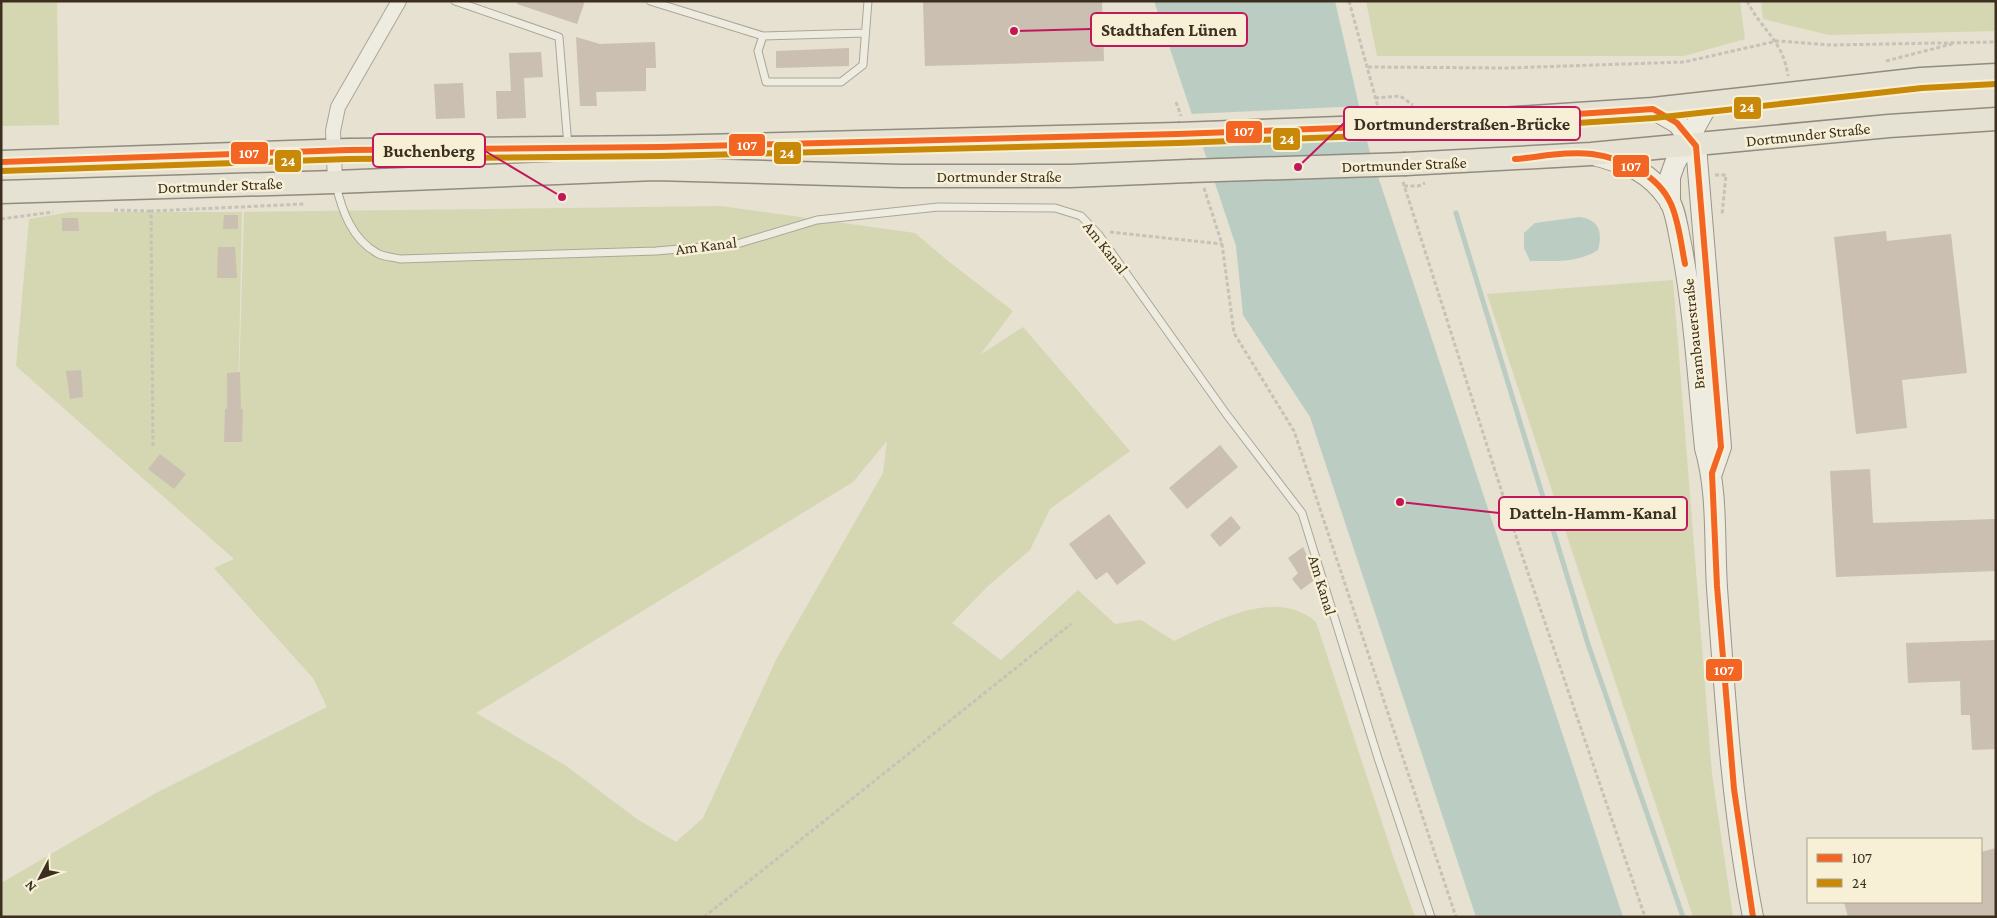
<svg xmlns="http://www.w3.org/2000/svg" width="1997" height="918" font-family="'Crimson Pro',serif">
<style>
.green{fill:#d4d7b2;fill-rule:evenodd}
.water{fill:#bbcdc3}
.pier{fill:#e6e1d0}
.lines{fill:none;stroke-linecap:round;stroke-linejoin:round}
.stream{stroke:#bbcdc3;stroke-width:5}
.building{fill:#cabfb0}
.service-casing{stroke:#aca698;stroke-width:9}
.minor-casing{stroke:#aca698;stroke-width:16}
.secondary-casing{stroke:#9b9588;stroke-width:22}
.primary-casing{stroke:#918b7f;stroke-width:25}
.path{stroke:#c7c2b8;stroke-width:3;stroke-dasharray:4 2.5;stroke-linecap:butt}
.service{stroke:#eeebe1;stroke-width:7}
.minor{stroke:#eeebe1;stroke-width:14}
.secondary{stroke:#eeebe1;stroke-width:20}
.primary{stroke:#e6e2d3;stroke-width:22}
.primary-bridge-casing{stroke:#918b7f;stroke-width:25;stroke-linecap:butt}
.primary-bridge{stroke:#e6e2d3;stroke-width:22}
.bus-1-casing{stroke:#f7f0d6;stroke-width:10}
.bus-2-casing{stroke:#f7f0d6;stroke-width:10}
.bus-1{stroke:#f26522;stroke-width:6}
.bus-2{stroke:#c88808;stroke-width:6}
.labels{text-anchor:middle;stroke-width:5;stroke-linejoin:round;paint-order:stroke}
.street-label{font-size:16px;fill:#3c2f1f;stroke:#f7f0d6}
.leader{fill:none;stroke:#c2185b;stroke-width:2}
.callout-dot{fill:#c2185b;stroke:#f7f0d6;stroke-width:2}
.callout{fill:#f7f0d6;stroke:#c2185b;stroke-width:2}
.callout-label{font-size:18px;text-anchor:middle;font-weight:bold;fill:#3c2f1f}
.line-badge{stroke:#f7f0d6;stroke-width:2}
.badge-label{font-size:14px;text-anchor:middle;font-weight:bold;fill:#fff}
</style>
<rect width="100%" height="100%" fill="#e6e1d0"/>
<path class="green" d="M 1,1 L 57,1 L 59,125 L 1,126 Z
M 1366,1 L 1740,1 L 1745,39 L 1684,56 L 1377,56 Z
M 1761,1 L 1996,1 L 1996,31 L 1829,35 L 1763,19 Z
M 721,206 L 915,233 L 948,261 L 1013,311 L 980,355 L 1023,327 L 1130,451 L 1050,509 L 1030,550 L 988,586 L 952,623 L 1001,660 L 1078,590 L 1115,624 L 1141,620 L 1174,641 C 1215,621 1275,587 1316,622 L 1393,856 L 1415,917 L 1,917 L 1,883 L 156,793 L 327,707 L 313,678 L 214,568 L 234,559 L 16,366 L 29,219 L 71,212 L 242,212 L 237,449 L 244,212 ZM 887,441 L 883,473 L 777,658 L 703,818 L 676,842 L 637,819 L 565,765 L 476,713 L 853,482 Z
M 1673,280 L 1712,774 L 1733,917 L 1693,917 L 1487,294 Z"/>
<path class="water" d="M 1154,1 L 1335,1 L 1369,149 L 1623,917 L 1476,917 L 1310,417 L 1243,315 L 1236,246 Z
M 1579,217 C 1599,219 1603,232 1598,250 C 1578,263 1554,261 1530,261 L 1524,248 L 1524,233 L 1535,223 Z"/>
<path class="pier" d="M 1362,106 L 1369,137 L 1200,145 L 1190,114 Z"/>
<g class="lines">
<path class="stream" d="M 1456,213 L 1588,644 L 1683,917"/>
</g>
<path class="building" d="M 518,1 L 585,1 L 577,24 L 517,4 Z
M 923,1 L 1102,1 L 1104,61 L 925,66 Z
M 576,37 L 600,44 L 655,42 L 656,68 L 646,68 L 646,91 L 596,92 L 597,106 L 580,106 Z
M 849,48 L 849,66 L 776,68 L 776,51 Z
M 541,52 L 543,77 L 524,78 L 526,118 L 497,119 L 496,91 L 511,91 L 509,53 Z
M 463,83 L 465,118 L 436,119 L 434,84 Z
M 224,215 L 238,215 L 238,229 L 223,229 Z
M 62,218 L 78,218 L 79,231 L 62,231 Z
M 1886,231 L 1887,241 L 1951,234 L 1967,373 L 1902,380 L 1907,428 L 1856,434 L 1834,237 Z
M 218,247 L 235,247 L 237,278 L 217,278 Z
M 81,370 L 83,397 L 70,399 L 66,371 Z
M 240,372 L 241,409 L 243,409 L 242,442 L 224,442 L 225,409 L 227,409 L 227,373 Z
M 1220,445 L 1238,467 L 1187,509 L 1169,488 Z
M 160,454 L 186,474 L 174,489 L 148,469 Z
M 1870,469 L 1873,523 L 1996,519 L 1996,571 L 1836,577 L 1830,471 Z
M 1109,514 L 1146,563 L 1117,585 L 1107,572 L 1096,580 L 1069,544 Z
M 1231,516 L 1241,528 L 1220,547 L 1210,535 Z
M 1303,547 L 1317,578 L 1301,590 L 1292,579 L 1298,573 L 1288,558 Z
M 1996,640 L 1996,749 L 1972,750 L 1970,715 L 1961,715 L 1960,681 L 1908,683 L 1906,643 Z
M 1996,848 L 1996,917 L 1848,917 L 1844,902 L 1981,902 L 1981,852 Z"/>
<g class="lines">
<defs>
<path id="service" d="M 455,1 L 559,37 L 568,146
M 650,1 L 763,36
M 865,33 L 763,36 L 758,51 L 766,82 L 841,82 L 863,65 L 868,1
M 336,185 C 342,211 352,239 377,253 C 383,257 393,257 400,259 L 656,251 L 737,244 L 817,220 L 938,207 L 1055,208 L 1081,216 L 1099,235 L 1227,415 L 1302,513 L 1378,758 L 1431,917"/>
<path id="minor" d="M 335,182 L 333,131 L 338,107 L 399,1"/>
<path id="secondary" d="M 1653,109 L 1677,123 L 1696,146 L 1721,447 L 1712,473
M 1597,156 C 1630,165 1649,171 1669,200 C 1676,211 1678,231 1681,244 C 1694,311 1698,380 1705,448 C 1718,493 1714,541 1717,588 C 1725,698 1732,809 1753,917
M 1670,203 L 1670,177 L 1675,163 L 1708,104"/>
<path id="primary" d="M 1395,126 L 1653,109 L 1921,79 L 1996,75
M 1,162 L 348,150 L 660,147 L 1178,134
M 1406,164 L 1591,154 L 1889,126 L 1996,119
M 1,192 L 335,182 L 655,169 L 901,176 L 1070,176 L 1189,171"/>
</defs>
<use href="#service" class="service-casing"/>
<use href="#minor" class="minor-casing"/>
<use href="#secondary" class="secondary-casing"/>
<use href="#primary" class="primary-casing"/>
<path class="path" d="M 1349,1 L 1378,107
M 1747,1 C 1762,31 1783,40 1788,76
M 1886,61 L 1952,44
M 1368,67 L 1507,68 L 1684,62 L 1777,41 L 1832,45 L 1996,42
M 1375,98 L 1400,96 L 1413,105
M 1176,102 L 1181,116
M 1715,175 L 1726,175 L 1722,215
M 1403,182 L 1521,552 L 1645,917
M 1404,186 L 1418,186 L 1425,183
M 1204,188 L 1222,244 L 1234,333 L 1294,431 L 1456,917
M 114,210 L 151,211
M 1,219 L 53,212
M 1110,232 L 1222,244
M 153,446 L 151,211 L 305,204
M 704,917 L 1071,624"/>
<use href="#service" class="service"/>
<use href="#minor" class="minor"/>
<use href="#secondary" class="secondary"/>
<use href="#primary" class="primary"/>
<defs>
<path id="primary-bridge" d="M 1178,134 L 1395,126
M 1189,171 L 1406,164"/>
</defs>
<use href="#primary-bridge" class="primary-bridge-casing"/>
<use href="#primary-bridge" class="primary-bridge"/>
<defs>
<path id="bus-1" d="M 1515,159 C 1540,157 1567,151 1592,154 C 1623,158 1658,175 1671,204 C 1679,222 1681,244 1685,264
M 1,162 L 348,150 L 660,147 L 1178,134 L 1395,126 L 1653,109 L 1677,123 L 1696,146 L 1721,447 L 1712,473 L 1717,586 L 1734,789 L 1753,917"/>
<path id="bus-2" d="M 1,171 L 348,159 L 660,156 L 1178,143 L 1395,135 L 1654,118 L 1922,88 L 1996,84"/>
</defs>
<use href="#bus-1" class="bus-1-casing"/>
<use href="#bus-2" class="bus-2-casing"/>
<use href="#bus-1" class="bus-1"/>
<use href="#bus-2" class="bus-2"/>
</g>
<g class="labels">
<g class="street-label">
<text transform="translate(1808 134) rotate(-6)" y="6">Dortmunder Straße</text>
<text transform="translate(1404 164) rotate(-2)" y="6">Dortmunder Straße</text>
<text x="999" y="182">Dortmunder Straße</text>
<text transform="translate(220 185) rotate(-2)" y="6">Dortmunder Straße</text>
<text transform="translate(706 245) rotate(-7)" y="6">Am Kanal</text>
<text transform="translate(1106 247) rotate(52)" y="6">Am Kanal</text>
<text transform="translate(1693 334) rotate(-96)" y="6">Brambauerstraße</text>
<text transform="translate(1323 585) rotate(73)" y="6">Am Kanal</text>
</g>
</g>
<path class="leader" d="M1014 31L1091 29M1298 167L1344 123M562 197L485 151M1400 502L1499 513"/>
<g class="callout-dot">
<circle cx="1014" cy="31" r="5"/>
<circle cx="1298" cy="167" r="5"/>
<circle cx="562" cy="197" r="5"/>
<circle cx="1400" cy="502" r="5"/>
</g>
<g class="callout">
<rect x="1091" y="13" width="156" height="33" rx="5"/>
<rect x="1344" y="107" width="236" height="33" rx="5"/>
<rect x="373" y="134" width="112" height="33" rx="5"/>
<rect x="1499" y="497" width="188" height="33" rx="5"/>
</g>
<g class="callout-label">
<text x="1169" y="36">Stadthafen Lünen</text>
<text x="1462" y="130">Dortmunderstraßen-Brücke</text>
<text x="429" y="157">Buchenberg</text>
<text x="1593" y="519">Datteln-Hamm-Kanal</text>
</g>
<g class="line-badge">
<rect x="1733" y="96" width="29" height="24" rx="5" fill="#c88808"/>
<rect x="1225" y="120" width="38" height="24" rx="5" fill="#f26522"/>
<rect x="1272" y="127" width="29" height="24" rx="5" fill="#c88808"/>
<rect x="728" y="133" width="38" height="24" rx="5" fill="#f26522"/>
<rect x="773" y="141" width="29" height="24" rx="5" fill="#c88808"/>
<rect x="230" y="141" width="39" height="24" rx="5" fill="#f26522"/>
<rect x="274" y="149" width="28" height="24" rx="5" fill="#c88808"/>
<rect x="1612" y="154" width="38" height="24" rx="5" fill="#f26522"/>
<rect x="1705" y="658" width="38" height="24" rx="5" fill="#f26522"/>
</g>
<g class="badge-label">
<text x="1747" y="112">24</text>
<text x="1244" y="136">107</text>
<text x="1287" y="144">24</text>
<text x="747" y="150">107</text>
<text x="787" y="158">24</text>
<text x="249" y="158">107</text>
<text x="288" y="166">24</text>
<text x="1631" y="171">107</text>
<text x="1724" y="675">107</text>
</g>
<rect width="1997" height="918" fill="none" stroke="#3c2f1f" stroke-width="5"/>
<rect x="1807" y="838" width="175" height="65" fill="#f7f0d6" stroke="#aca38d"/>
<rect x="1817" y="854" width="25" height="8" fill="#f26522" stroke="#aca38d"/>
<text x="1852" y="863" font-size="15" fill="#3c2f1f">107</text>
<rect x="1817" y="879" width="25" height="8" fill="#c88808" stroke="#aca38d"/>
<text x="1852" y="888" font-size="15" fill="#3c2f1f">24</text>
<g transform="translate(40 878) rotate(229)" stroke="#f7f0d6" stroke-width="4" paint-order="stroke">
<path d="M0-4L9 19L0 12L-9 19Z" fill="#3c2f1f"/>
<text y="-8" font-size="14" font-weight="bold" text-anchor="middle" fill="#3c2f1f">N</text>
</g>
</svg>
